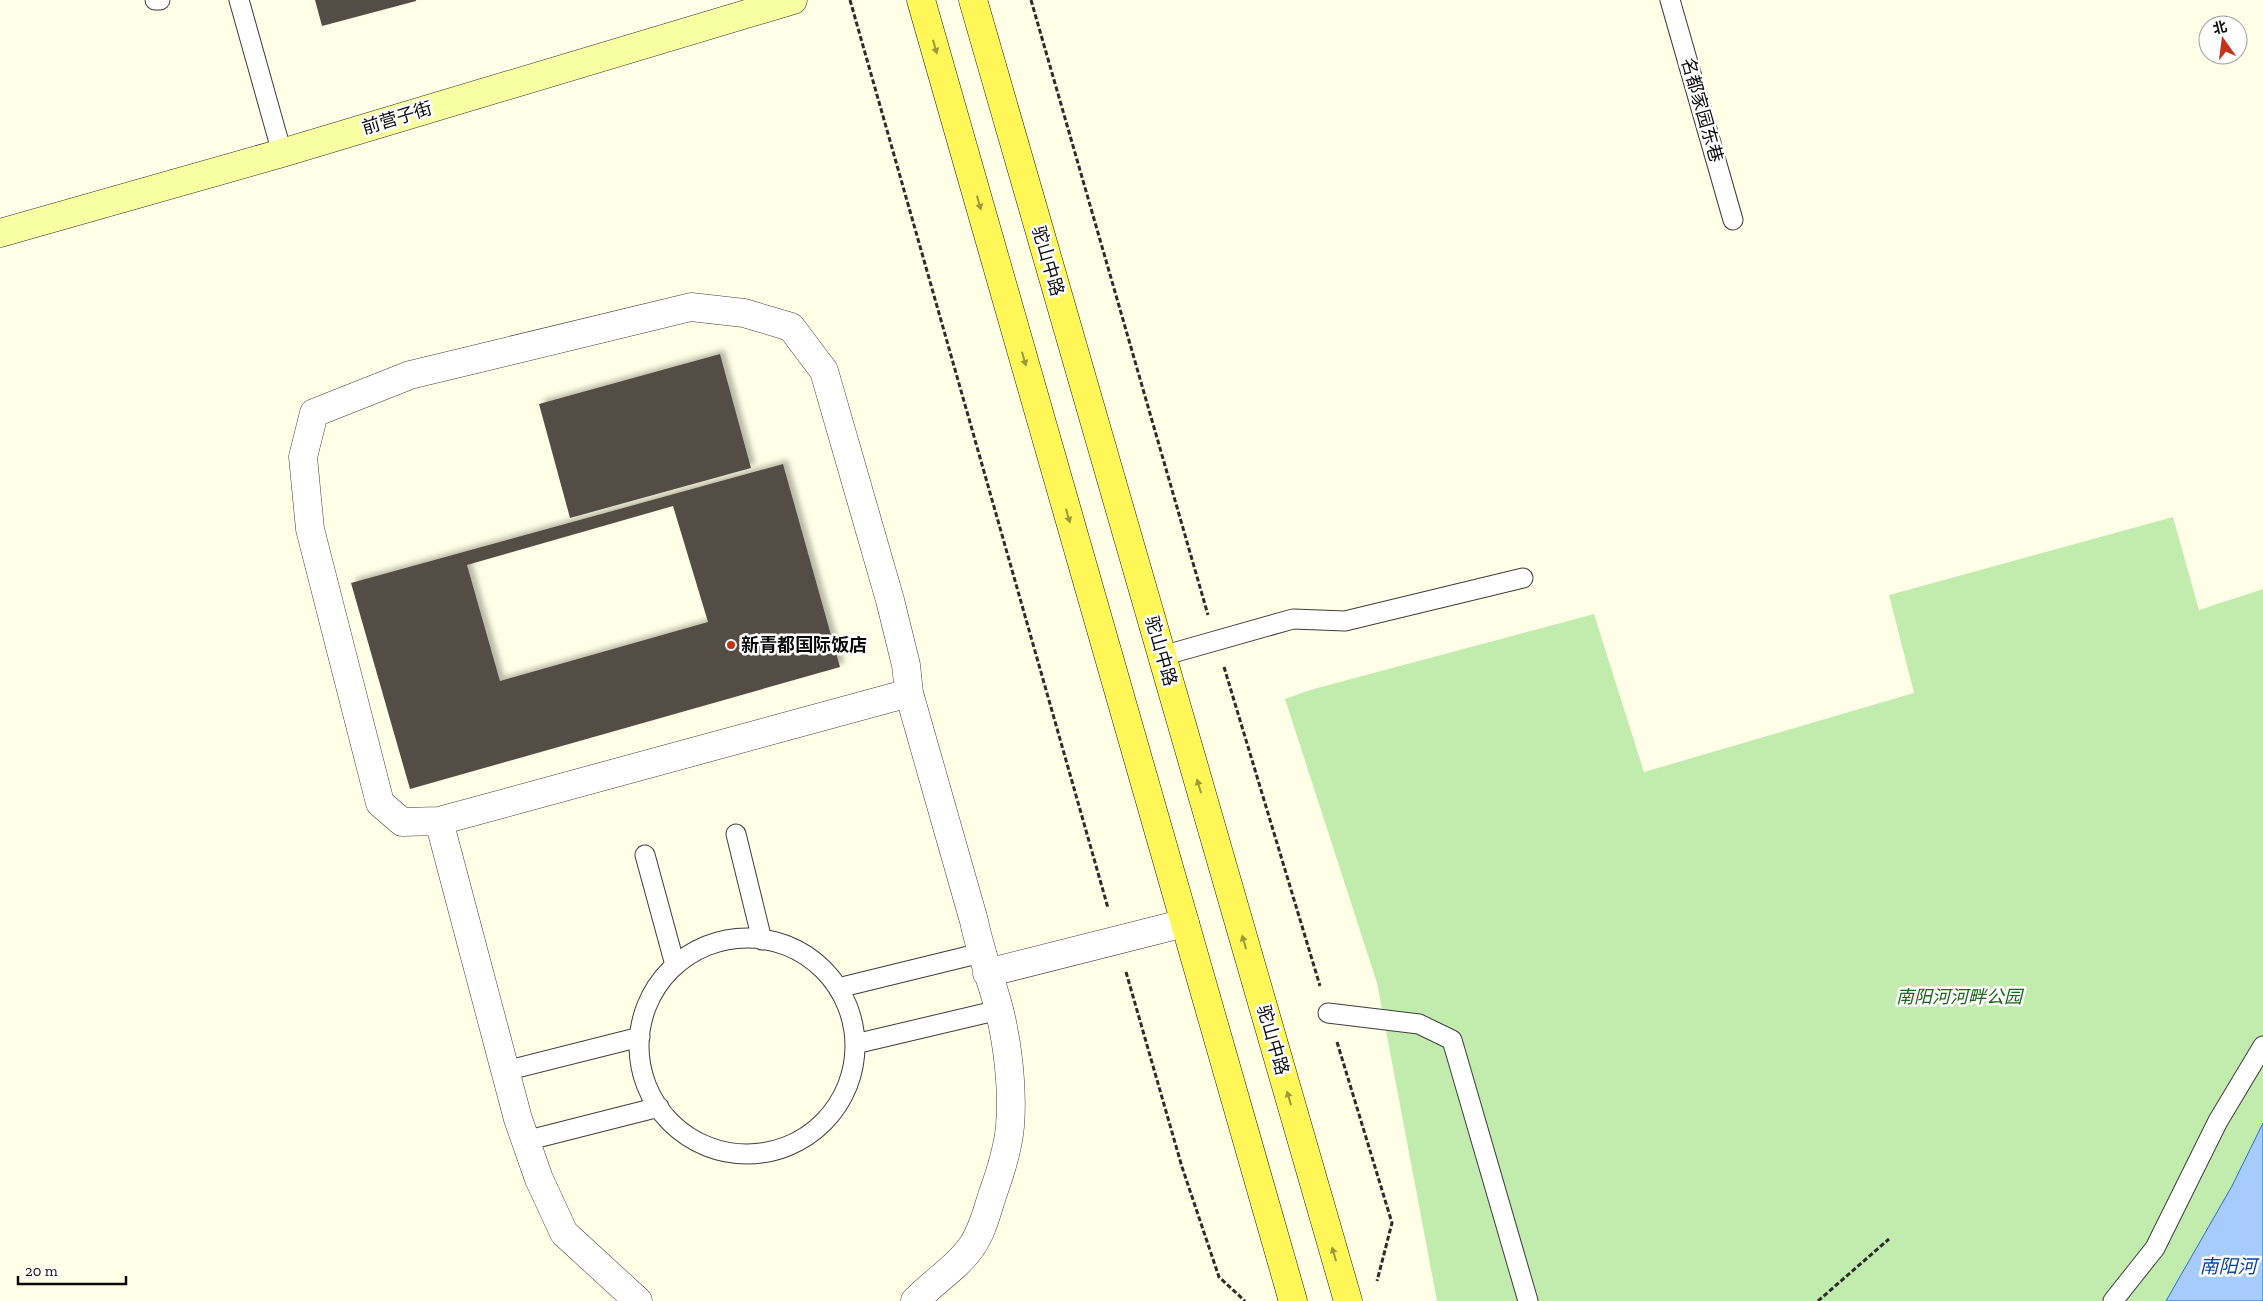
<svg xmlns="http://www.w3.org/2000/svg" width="2263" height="1301" font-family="'Zilla Slab','Noto Sans SC',serif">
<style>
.green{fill:#c2ecae}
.water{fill:#a6cbfc;stroke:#276ed9}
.building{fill:#534d45;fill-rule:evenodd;filter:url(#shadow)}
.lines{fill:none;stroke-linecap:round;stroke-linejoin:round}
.lane-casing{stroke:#3d3d3d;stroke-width:21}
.street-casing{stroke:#3d3d3d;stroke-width:29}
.secondary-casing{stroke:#2c2c2c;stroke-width:29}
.primary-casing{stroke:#1b1b1b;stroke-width:29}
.path{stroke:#2c2c2c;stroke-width:3;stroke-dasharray:5 2.5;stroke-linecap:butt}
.lane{stroke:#fff;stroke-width:19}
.street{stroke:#fff;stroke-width:28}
.secondary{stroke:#f7ffa2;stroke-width:28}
.primary{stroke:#fff757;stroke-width:28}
.oneway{fill:#9d9838}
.poi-dot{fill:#c43218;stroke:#fff;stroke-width:2}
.labels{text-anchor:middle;stroke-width:5;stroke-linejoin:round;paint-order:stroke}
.street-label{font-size:18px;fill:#0a0a0a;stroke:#fff}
.poi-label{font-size:18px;font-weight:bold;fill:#0a0a0a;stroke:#fff;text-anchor:start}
.park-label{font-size:18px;font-style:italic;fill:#176516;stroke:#fff}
.water-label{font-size:19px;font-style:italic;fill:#0a43a4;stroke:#fff}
</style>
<defs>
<filter id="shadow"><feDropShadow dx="4.5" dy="-4.5" stdDeviation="2.5" flood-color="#0004"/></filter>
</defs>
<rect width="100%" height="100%" fill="#ffffe7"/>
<path class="green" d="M 2173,517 L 2199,610 L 2263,589 L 2263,1301 L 1437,1301 L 1377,983 L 1285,699 L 1310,690 L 1594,614 L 1644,772 L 1914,693 L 1889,595 Z"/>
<path class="water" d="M 2263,1123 L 2263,1301 L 2166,1301 L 2232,1186 Z"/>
<path class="building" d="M 315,0 L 416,0 L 416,1 L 322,26 Z
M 720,354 L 751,468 L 570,518 L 539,404 Z
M 783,464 L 840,667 L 410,789 L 351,583 ZM 673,506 L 708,622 L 500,681 L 467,565 Z"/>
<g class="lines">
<defs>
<path id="lane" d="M 155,0 L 160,0
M 239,0 L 282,153
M 1670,0 L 1733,220
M 1162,656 L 1293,619 L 1345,621 L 1523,578
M 736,834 L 762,940
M 645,855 L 675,965
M639 1046a108 108 0 1 1 216 0a108 108 0 1 1-216 0Z
M 838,988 L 981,953
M 1328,1013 L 1419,1024 L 1452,1040 L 1528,1301
M 855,1044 L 999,1010
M 505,1071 L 640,1037
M 525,1141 L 659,1107
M 2113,1301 L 2155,1248 L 2218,1121 L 2263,1046"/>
<path id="street" d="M 691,307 L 744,313 L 791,327 L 824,371 L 890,600 L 906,665 L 909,693 L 439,821 L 402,822 L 380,803 L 310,529 L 303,457 L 314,413 L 410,375 Z
M 909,693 L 974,921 C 980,951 991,979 999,1009 C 1008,1045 1013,1089 1010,1126 C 1008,1149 1001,1171 993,1193 C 987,1211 983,1230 972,1246 C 958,1267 933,1282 915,1301
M 439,821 L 518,1119 L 539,1179 L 564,1233 L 638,1301
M 987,973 L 1185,923"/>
<path id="secondary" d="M 0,233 L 282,153 L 793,0"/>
<path id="primary" d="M 921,0 L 1293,1301
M 973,0 L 1348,1301"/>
</defs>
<use href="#lane" class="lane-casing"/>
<use href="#street" class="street-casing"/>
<use href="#secondary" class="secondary-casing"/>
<use href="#primary" class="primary-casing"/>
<path class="path" d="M 850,0 L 1108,908
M 1031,0 L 1208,615
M 1224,667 L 1320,986
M 1126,972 L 1182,1167 L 1219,1277 L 1245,1301
M 1337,1042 L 1392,1223 L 1377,1281
M 1818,1301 L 1889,1239"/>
<use href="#lane" class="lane"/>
<use href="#street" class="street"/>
<use href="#secondary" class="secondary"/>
<use href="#primary" class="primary"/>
</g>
<defs><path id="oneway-solid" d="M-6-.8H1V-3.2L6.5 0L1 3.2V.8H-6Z" transform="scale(1.25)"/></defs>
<g class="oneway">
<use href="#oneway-solid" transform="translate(935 47) rotate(74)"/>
<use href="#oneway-solid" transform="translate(979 203) rotate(74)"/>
<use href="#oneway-solid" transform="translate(1024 359) rotate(74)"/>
<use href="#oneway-solid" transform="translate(1068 516) rotate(74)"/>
<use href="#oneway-solid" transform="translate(1199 786) rotate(-106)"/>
<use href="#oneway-solid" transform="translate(1244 942) rotate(-106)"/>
<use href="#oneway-solid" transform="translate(1289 1098) rotate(-106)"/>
<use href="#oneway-solid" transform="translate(1334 1254) rotate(-106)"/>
</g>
<circle class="poi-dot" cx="731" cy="645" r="5"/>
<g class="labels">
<g class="street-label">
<text transform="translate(1702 110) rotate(74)" y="6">名都家园东巷</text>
<text transform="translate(397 118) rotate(-17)" y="6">前营子街</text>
<text transform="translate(1048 261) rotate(74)" y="6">驼山中路</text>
<text transform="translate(1161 651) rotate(74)" y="6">驼山中路</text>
<text transform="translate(1273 1040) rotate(74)" y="6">驼山中路</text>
</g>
<g class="poi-label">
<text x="741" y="651">新青都国际饭店</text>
</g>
<g class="park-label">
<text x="1959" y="1003">南阳河河畔公园</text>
</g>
<g class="water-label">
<text x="2228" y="1273">南阳河</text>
</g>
</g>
<g transform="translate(2223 40) rotate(346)"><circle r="24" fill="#ffffff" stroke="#9d9d9d"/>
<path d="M0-4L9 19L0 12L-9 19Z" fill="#c43218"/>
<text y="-8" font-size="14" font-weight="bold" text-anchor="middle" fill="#0a0a0a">北</text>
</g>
<path d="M18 1276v8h108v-8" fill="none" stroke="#0a0a0a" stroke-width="2.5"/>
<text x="25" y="1276" font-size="15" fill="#0a0a0a" stroke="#ffffff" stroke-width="4" paint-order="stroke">20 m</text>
</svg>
